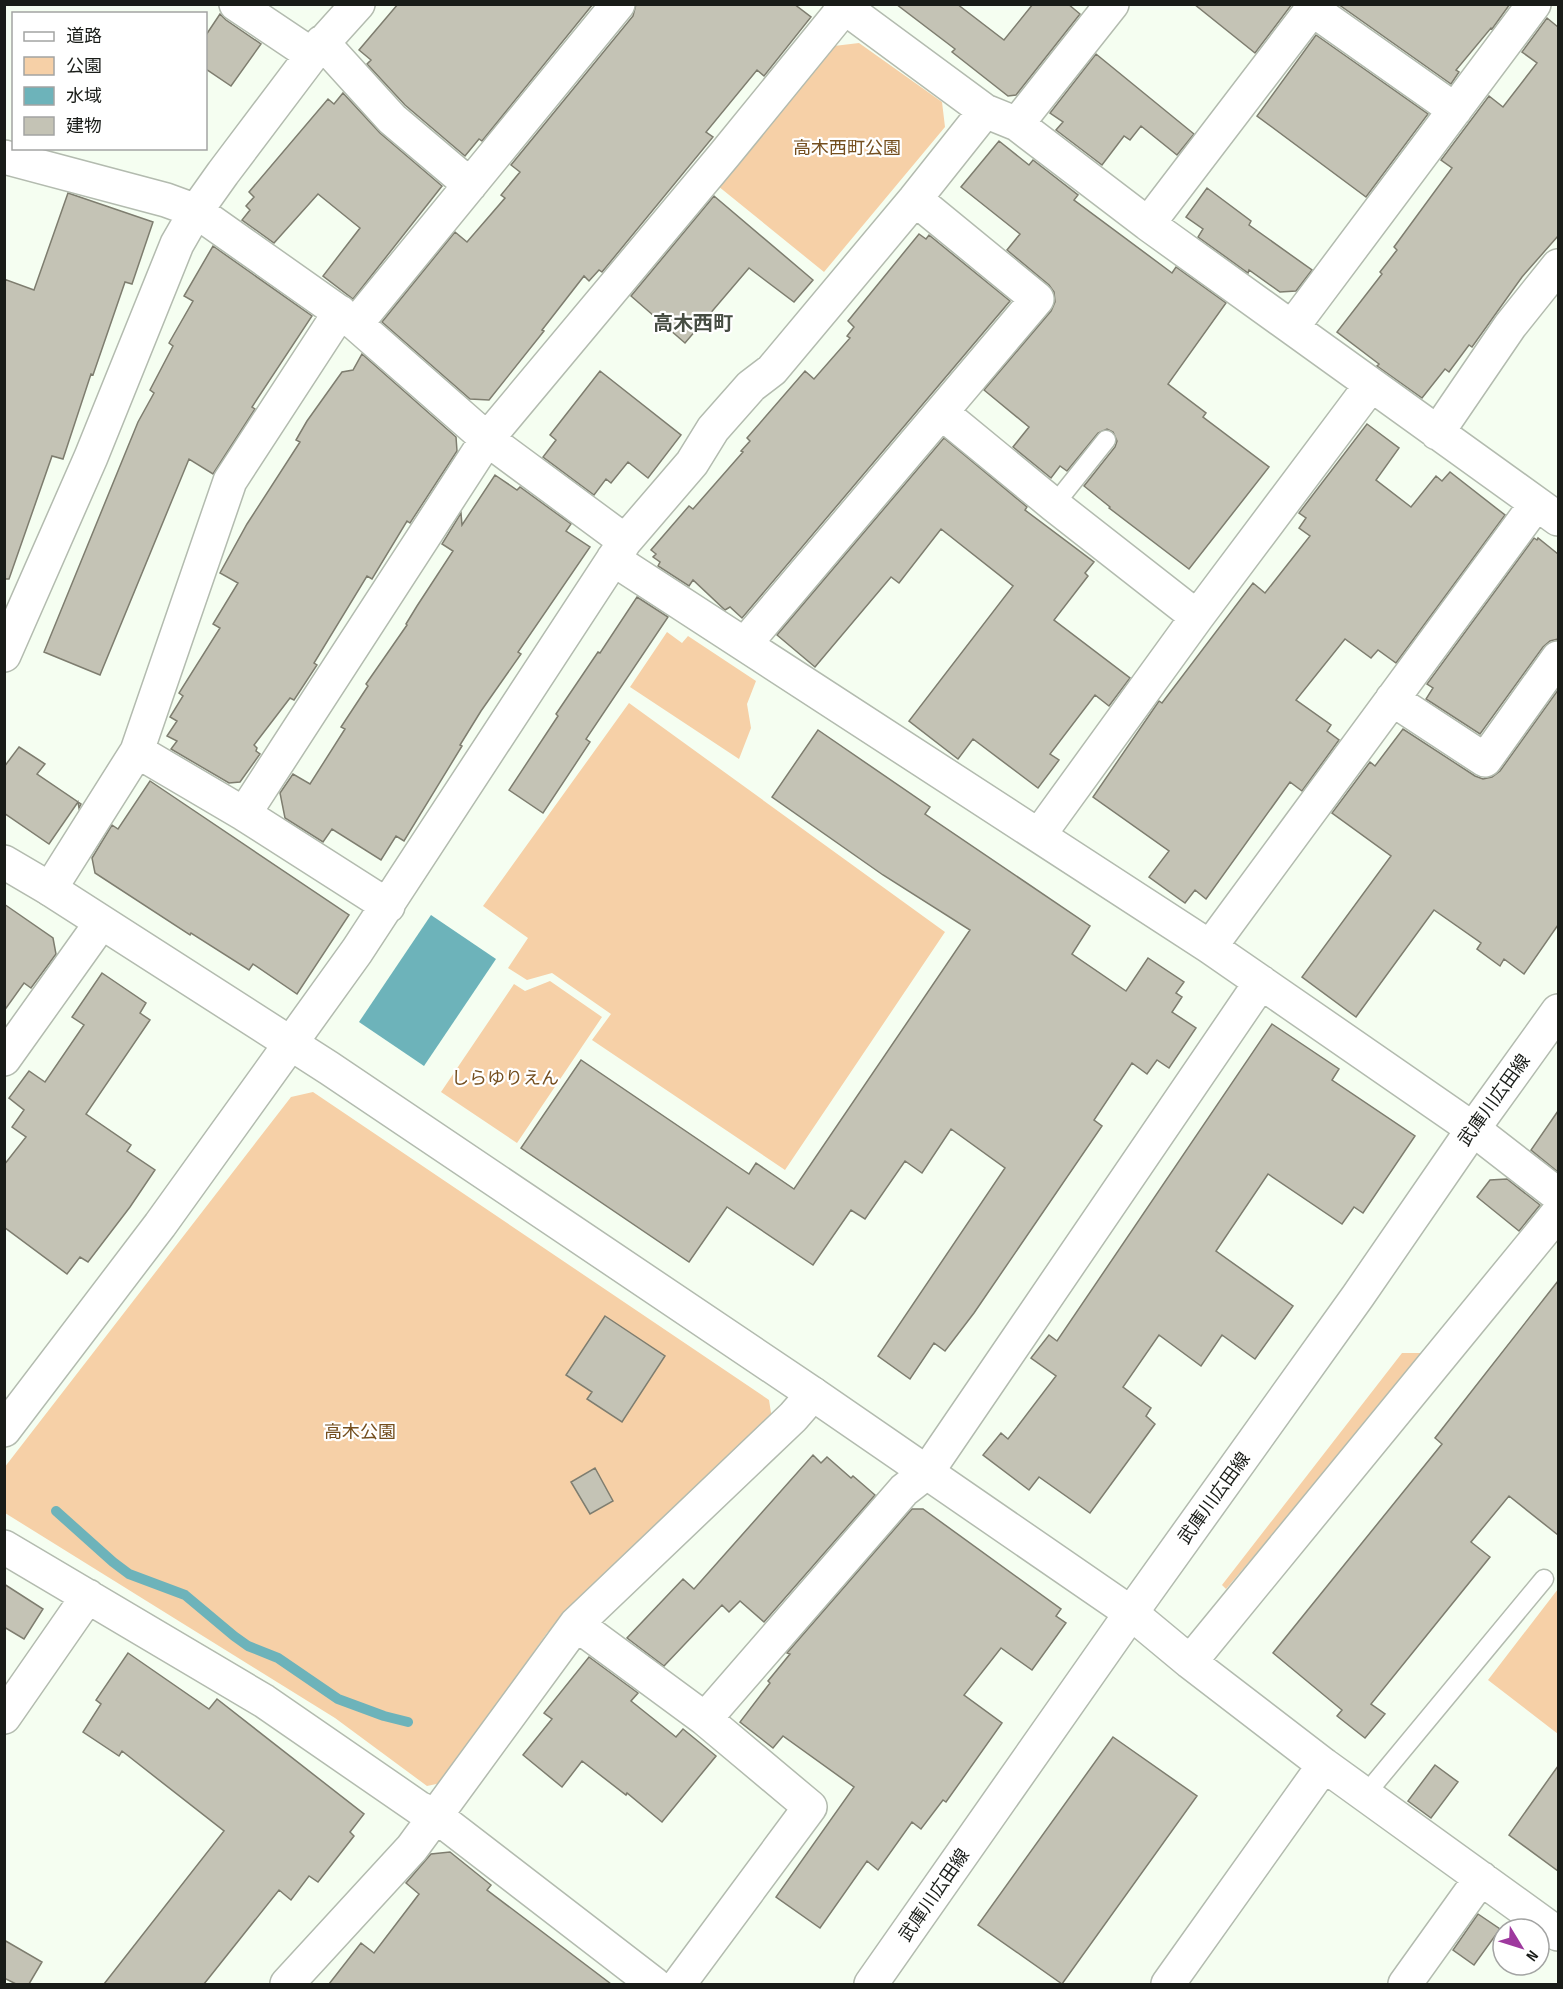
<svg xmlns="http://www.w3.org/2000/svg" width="1563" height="1989" font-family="'Sofia Sans Condensed','Noto Sans JP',sans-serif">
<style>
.green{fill:#f6d0a7}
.water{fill:#6db3ba}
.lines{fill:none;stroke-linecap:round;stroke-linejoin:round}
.stream{stroke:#6db3ba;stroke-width:10}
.building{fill:#c4c3b5;stroke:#7e7d6f;stroke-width:1.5}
.lane-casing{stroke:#b3bbaf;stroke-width:21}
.street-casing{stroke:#b3bbaf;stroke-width:36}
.secondary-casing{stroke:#b3bbaf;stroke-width:36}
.lane{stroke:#fff;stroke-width:18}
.street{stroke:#fff;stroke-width:33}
.secondary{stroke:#fff;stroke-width:33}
.labels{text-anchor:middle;stroke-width:4.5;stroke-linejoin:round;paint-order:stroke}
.park-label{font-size:18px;fill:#744e1e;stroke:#fff}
.street-label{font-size:18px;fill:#191c18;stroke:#fff}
.neighbourhood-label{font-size:20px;font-weight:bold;fill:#464d43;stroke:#fff}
</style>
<rect width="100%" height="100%" fill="#f5fef1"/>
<path class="green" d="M 859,43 L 942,102 L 945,127 L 824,272 L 718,186 L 834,46 Z
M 667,632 L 682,643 L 688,636 L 756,681 L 747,704 L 751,728 L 739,759 L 630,687 Z
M 629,703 L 945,932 L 785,1170 L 592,1040 L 611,1014 L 552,973 L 527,980 L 508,968 L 528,938 L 483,906 Z
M 550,981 L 602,1017 L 517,1143 L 441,1092 L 514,984 L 525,991 Z
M 313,1092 L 769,1400 L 772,1419 L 547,1633 L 441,1783 L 427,1786 L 335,1718 L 5,1513 L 4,1468 L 291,1097 Z
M 1402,1353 L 1426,1353 L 1226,1589 L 1222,1585 Z
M 1558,1589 L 1558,1734 L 1488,1680 Z"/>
<path class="water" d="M 431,915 L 496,959 L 424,1066 L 359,1022 Z"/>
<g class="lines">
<path class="stream" d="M 56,1511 L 113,1562 L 129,1574 L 185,1595 L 234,1636 L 248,1646 L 278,1658 L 338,1699 L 384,1716 L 408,1722"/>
</g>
<path class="building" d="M 398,4 L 593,4 L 482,141 L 479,139 L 465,156 L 405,105 L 367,64 L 371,60 L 359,50 Z
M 636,4 L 794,4 L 811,17 L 764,76 L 757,70 L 706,132 L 713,137 L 602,272 L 599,270 L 589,281 L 584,276 L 542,330 L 544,331 L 489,400 L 470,399 L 382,322 L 455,232 L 467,242 L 505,198 L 501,195 L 520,172 L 511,165 L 633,16 Z
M 896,4 L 957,4 L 1004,40 L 1033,4 L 1068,4 L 1080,14 L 1016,95 L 1008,96 L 952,52 L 955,49 Z
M 1194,4 L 1292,4 L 1255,53 Z
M 1338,4 L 1510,4 L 1492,29 L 1491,28 L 1456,70 L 1459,72 L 1451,84 Z
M 220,14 L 226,20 L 261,44 L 231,86 L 206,69 L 206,35 Z
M 1547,18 L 1558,27 L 1558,236 L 1522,277 L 1472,347 L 1469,345 L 1449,372 L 1445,369 L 1422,398 L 1377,366 L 1379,364 L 1337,332 L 1382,274 L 1380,272 L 1397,250 L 1394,247 L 1452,168 L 1441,160 L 1489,96 L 1503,107 L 1537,63 L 1522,52 Z
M 1316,35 L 1428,114 L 1366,197 L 1257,116 Z
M 1096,54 L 1194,134 L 1177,155 L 1141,126 L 1130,140 L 1124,136 L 1102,165 L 1056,130 L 1063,122 L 1050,113 Z
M 343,93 L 380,133 L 442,186 L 353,299 L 323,276 L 360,228 L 318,194 L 274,243 L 242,220 L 250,210 L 246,206 L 254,197 L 249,192 L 328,99 L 334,104 Z
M 999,141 L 1029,165 L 1033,160 L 1078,195 L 1074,200 L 1172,273 L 1176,267 L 1226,303 L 1168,384 L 1206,413 L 1203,417 L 1269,467 L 1189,569 L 1109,508 L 1110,507 L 1084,486 L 1115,447 L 1117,441 L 1113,432 L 1107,429 L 1098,433 L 1067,471 L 1060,466 L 1051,478 L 1013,447 L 1029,427 L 984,390 L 1051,311 L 1055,302 L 1054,292 L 1049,285 L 1007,250 L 1020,234 L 961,187 Z
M 1207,188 L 1251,221 L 1249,225 L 1312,270 L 1296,291 L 1280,292 L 1249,270 L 1248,273 L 1198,237 L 1203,229 L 1186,217 Z
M 68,193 L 153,222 L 132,284 L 125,282 L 93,375 L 91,374 L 63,459 L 52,456 L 9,579 L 4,579 L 4,279 L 34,290 Z
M 714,196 L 813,280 L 794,302 L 749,268 L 685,343 L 631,296 Z
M 919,234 L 926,239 L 929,235 L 1010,301 L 742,618 L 730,607 L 725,610 L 693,580 L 689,586 L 658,566 L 660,562 L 653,557 L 656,554 L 651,550 L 689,506 L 693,509 L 743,452 L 741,451 L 750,441 L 747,438 L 805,371 L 814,379 L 850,338 L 847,336 L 854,327 L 848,321 Z
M 213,246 L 312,316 L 252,407 L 255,409 L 213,474 L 189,459 L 100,675 L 44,652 L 138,422 L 154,393 L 150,390 L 173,346 L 169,343 L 193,301 L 184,296 Z
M 362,354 L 456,437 L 457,451 L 410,523 L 407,521 L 372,579 L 367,576 L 314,663 L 317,665 L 294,700 L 290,698 L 254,745 L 257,748 L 256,751 L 260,754 L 240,782 L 229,783 L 171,749 L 177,741 L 167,736 L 177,721 L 170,717 L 183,696 L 179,693 L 220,628 L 213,624 L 238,583 L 220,573 L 247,524 L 300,442 L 296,440 L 307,421 L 342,372 L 353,370 Z
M 600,371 L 681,435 L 648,478 L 628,462 L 611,483 L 606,479 L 594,495 L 543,457 L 556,440 L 550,435 Z
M 1367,424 L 1399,448 L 1376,480 L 1411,507 L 1436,476 L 1442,481 L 1450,472 L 1505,515 L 1396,663 L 1378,650 L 1371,658 L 1345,639 L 1296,700 L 1331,725 L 1327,731 L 1339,740 L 1302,791 L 1290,782 L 1206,899 L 1195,890 L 1185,903 L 1149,877 L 1169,851 L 1093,797 L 1159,701 L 1162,703 L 1253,583 L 1265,593 L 1310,536 L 1299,528 L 1306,518 L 1299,513 Z
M 944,438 L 1027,507 L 1025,510 L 1094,562 L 1085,573 L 1088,576 L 1054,620 L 1130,678 L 1109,706 L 1095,695 L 1050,754 L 1059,760 L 1038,788 L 973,739 L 958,759 L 909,721 L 1013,586 L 941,529 L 899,583 L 891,577 L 815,667 L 777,635 Z
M 495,475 L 517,490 L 520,487 L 571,524 L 566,531 L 590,547 L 518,652 L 521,654 L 481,711 L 460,745 L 462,746 L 404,841 L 396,836 L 381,860 L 332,829 L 323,842 L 285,818 L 280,793 L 293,774 L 310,784 L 345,729 L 341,727 L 368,686 L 366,684 L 407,625 L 406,624 L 417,606 L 453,551 L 442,544 L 461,513 L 462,525 Z
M 1534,538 L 1537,540 L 1538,538 L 1558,554 L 1558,639 L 1550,641 L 1543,647 L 1480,734 L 1426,699 L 1433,688 L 1427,684 Z
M 637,597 L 668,617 L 586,739 L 590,742 L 543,813 L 509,790 L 558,716 L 556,714 L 598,652 L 600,653 Z
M 1558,690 L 1558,925 L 1524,974 L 1504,959 L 1500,966 L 1477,949 L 1481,943 L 1434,910 L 1356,1017 L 1302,977 L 1391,856 L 1332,813 L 1370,762 L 1375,766 L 1403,729 L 1475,776 L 1483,779 L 1492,777 L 1500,771 Z
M 818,730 L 930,807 L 925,814 L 1090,926 L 1072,954 L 1126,991 L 1148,958 L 1184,982 L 1176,993 L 1182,997 L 1172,1012 L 1196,1028 L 1169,1068 L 1157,1060 L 1147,1074 L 1132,1063 L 1094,1120 L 1102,1126 L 974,1313 L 945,1351 L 934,1343 L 910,1379 L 878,1356 L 1005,1168 L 951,1129 L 922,1173 L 905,1161 L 865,1219 L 851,1210 L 813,1265 L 727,1207 L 689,1262 L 521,1148 L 581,1060 L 749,1174 L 756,1163 L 794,1189 L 970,930 L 883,875 L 772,797 Z
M 19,747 L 45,764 L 37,774 L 81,804 L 79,808 L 78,802 L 49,844 L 4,813 L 4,767 Z
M 150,781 L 349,915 L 297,994 L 253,964 L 249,970 L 191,933 L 190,935 L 95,873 L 92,858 L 112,825 L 118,829 Z
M 4,904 L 53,938 L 56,954 L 31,988 L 24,983 L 4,1011 Z
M 102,973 L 146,1003 L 140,1013 L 150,1020 L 86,1114 L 131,1145 L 127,1151 L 155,1170 L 130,1207 L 88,1262 L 80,1257 L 67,1274 L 4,1227 L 4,1165 L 26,1137 L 12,1127 L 24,1110 L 9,1098 L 29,1071 L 45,1082 L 84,1025 L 72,1017 Z
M 1272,1024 L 1339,1069 L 1332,1080 L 1415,1136 L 1363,1213 L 1354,1207 L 1342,1224 L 1268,1174 L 1216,1251 L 1293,1306 L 1255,1359 L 1222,1335 L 1201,1366 L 1159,1335 L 1123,1387 L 1151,1408 L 1146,1416 L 1155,1424 L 1090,1513 L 1039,1477 L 1029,1490 L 983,1455 L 1001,1433 L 1008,1439 L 1056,1376 L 1031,1358 L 1049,1335 L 1057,1341 Z
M 1558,1111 L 1558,1172 L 1531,1150 Z
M 1507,1179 L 1540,1205 L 1519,1231 L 1477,1197 L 1490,1180 Z
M 1558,1281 L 1558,1535 L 1509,1496 L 1471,1542 L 1490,1557 L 1371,1704 L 1385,1714 L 1365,1738 L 1337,1716 L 1342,1710 L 1273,1653 L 1442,1444 L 1435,1438 Z
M 605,1316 L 665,1356 L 622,1422 L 587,1399 L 592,1392 L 566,1375 Z
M 813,1455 L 821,1463 L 827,1457 L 851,1478 L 853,1476 L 875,1495 L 764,1622 L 740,1601 L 729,1612 L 722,1605 L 664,1666 L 627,1638 L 683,1579 L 694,1589 Z
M 595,1468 L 613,1501 L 590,1514 L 571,1482 Z
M 912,1509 L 923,1509 L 1061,1609 L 1056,1616 L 1066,1623 L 1032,1670 L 1001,1648 L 964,1695 L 1002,1723 L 946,1802 L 943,1800 L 921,1829 L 912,1822 L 878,1870 L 867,1861 L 820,1928 L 776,1897 L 854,1787 L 783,1736 L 773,1748 L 740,1722 L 770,1683 L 768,1681 L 790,1654 L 787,1653 Z
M 4,1584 L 43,1609 L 24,1639 L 4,1627 Z
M 128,1653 L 209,1709 L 217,1699 L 364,1814 L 350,1832 L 354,1836 L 318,1882 L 309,1876 L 291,1900 L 279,1890 L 204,1984 L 104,1984 L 224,1831 L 122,1751 L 119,1756 L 83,1732 L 101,1704 L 96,1700 Z
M 589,1657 L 638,1693 L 631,1701 L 676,1737 L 683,1729 L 716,1756 L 662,1822 L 627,1793 L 626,1795 L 582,1761 L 562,1787 L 523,1755 L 552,1719 L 544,1713 Z
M 1113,1737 L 1197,1796 L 1062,1984 L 978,1925 Z
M 1435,1765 L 1458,1782 L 1431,1818 L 1408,1801 Z
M 1558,1766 L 1558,1871 L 1509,1835 Z
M 450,1852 L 491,1885 L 487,1890 L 611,1984 L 329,1984 L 361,1943 L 374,1953 L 419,1894 L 406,1883 L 431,1854 Z
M 1478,1914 L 1500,1929 L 1474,1965 L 1453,1950 Z
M 4,1940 L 42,1962 L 29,1984 L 16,1984 L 4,1978 Z"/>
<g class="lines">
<defs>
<path id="lane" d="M 1054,505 L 1106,440
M 1365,1795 L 1544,1579"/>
<path id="street" d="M 236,4 L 312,55
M 840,4 L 985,111 L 1017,124 L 1148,224 L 1558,519
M 1312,9 L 1455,110
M 322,42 L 392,119 L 470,185
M 1017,124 L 1112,4
M 4,157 L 166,200 L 196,211 L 356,324 L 487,439 L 625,541
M 1148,224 L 1316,4
M 356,324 L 618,4
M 1293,326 L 1534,4
M 942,413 L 1054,505 L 1197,617
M 1437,433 L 1510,326 L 1558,266
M 613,559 L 1210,947 L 1473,1129 L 1558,1195
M 745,644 L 1037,299 L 915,199
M 4,655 L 91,457 L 177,244 L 196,211 L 223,173 L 312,55 L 358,4
M 1392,699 L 1485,760 L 1558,658
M 137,751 L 244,814 L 388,906
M 244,814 L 487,439 L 725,154 L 844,8
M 1039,835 L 1197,617 L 1371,385
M 50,889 L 137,751 L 230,481 L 340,312
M 1210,947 L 1536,504
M 4,1059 L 101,923
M 4,1430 L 160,1225 L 357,951 L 625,541 L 692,463 L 713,429 L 751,386 L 772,370 L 915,199 L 985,111
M 4,1547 L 264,1701 L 419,1808 L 436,1816 L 654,1984
M 1131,1613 L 1190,1662 L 1324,1765 L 1558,1934
M 576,1624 L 705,1719 L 810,1807 L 679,1984
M 1190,1662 L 1558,1213
M 4,1717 L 88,1596
M 705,1719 L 904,1490 L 927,1472 L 1261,982
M 287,1984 L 412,1848 L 576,1624 L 793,1417 L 813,1394
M 1168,1984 L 1324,1765
M 1405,1984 L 1481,1878"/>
<path id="secondary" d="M 4,862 L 50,889 L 329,1068 L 813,1394 L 1131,1613
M 871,1984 L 1131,1613 L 1358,1296 L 1473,1129 L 1558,1011"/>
</defs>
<use href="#lane" class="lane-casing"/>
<use href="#street" class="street-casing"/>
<use href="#secondary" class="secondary-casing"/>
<use href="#lane" class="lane"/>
<use href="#street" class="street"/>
<use href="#secondary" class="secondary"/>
</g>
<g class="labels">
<g class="park-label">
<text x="847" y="154">高木西町公園</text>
<text x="505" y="1084">しらゆりえん</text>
<text x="360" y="1438">高木公園</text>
</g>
<g class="street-label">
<text transform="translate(1494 1100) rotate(-54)" y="6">武庫川広田線</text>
<text transform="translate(1214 1498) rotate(-54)" y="6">武庫川広田線</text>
<text transform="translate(934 1895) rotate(-55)" y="6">武庫川広田線</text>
</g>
<g class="neighbourhood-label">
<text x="693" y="330">高木西町</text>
</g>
</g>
<rect width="1563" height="1989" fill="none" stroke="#191c18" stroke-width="12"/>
<rect x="12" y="12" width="195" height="138" fill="#ffffff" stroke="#a3a4a3" stroke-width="1.5"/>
<rect x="24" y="32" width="30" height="9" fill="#ffffff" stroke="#a3a4a3" stroke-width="1.5"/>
<text x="66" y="42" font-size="18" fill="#191c18">道路</text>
<rect x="24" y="57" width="30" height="18" fill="#f6d0a7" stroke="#a3a4a3" stroke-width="1.5"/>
<text x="66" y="72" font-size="18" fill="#191c18">公園</text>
<rect x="24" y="87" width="30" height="18" fill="#6db3ba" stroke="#a3a4a3" stroke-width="1.5"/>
<text x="66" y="102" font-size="18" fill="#191c18">水域</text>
<rect x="24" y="117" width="30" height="18" fill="#c4c3b5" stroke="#a3a4a3" stroke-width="1.5"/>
<text x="66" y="132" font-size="18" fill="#191c18">建物</text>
<g transform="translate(1521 1947) rotate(128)"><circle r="28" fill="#ffffff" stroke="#a3a4a3" stroke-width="1.5"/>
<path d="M0-4.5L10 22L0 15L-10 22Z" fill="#9e399e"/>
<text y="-9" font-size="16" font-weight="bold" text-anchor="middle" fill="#191c18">N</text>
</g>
</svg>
